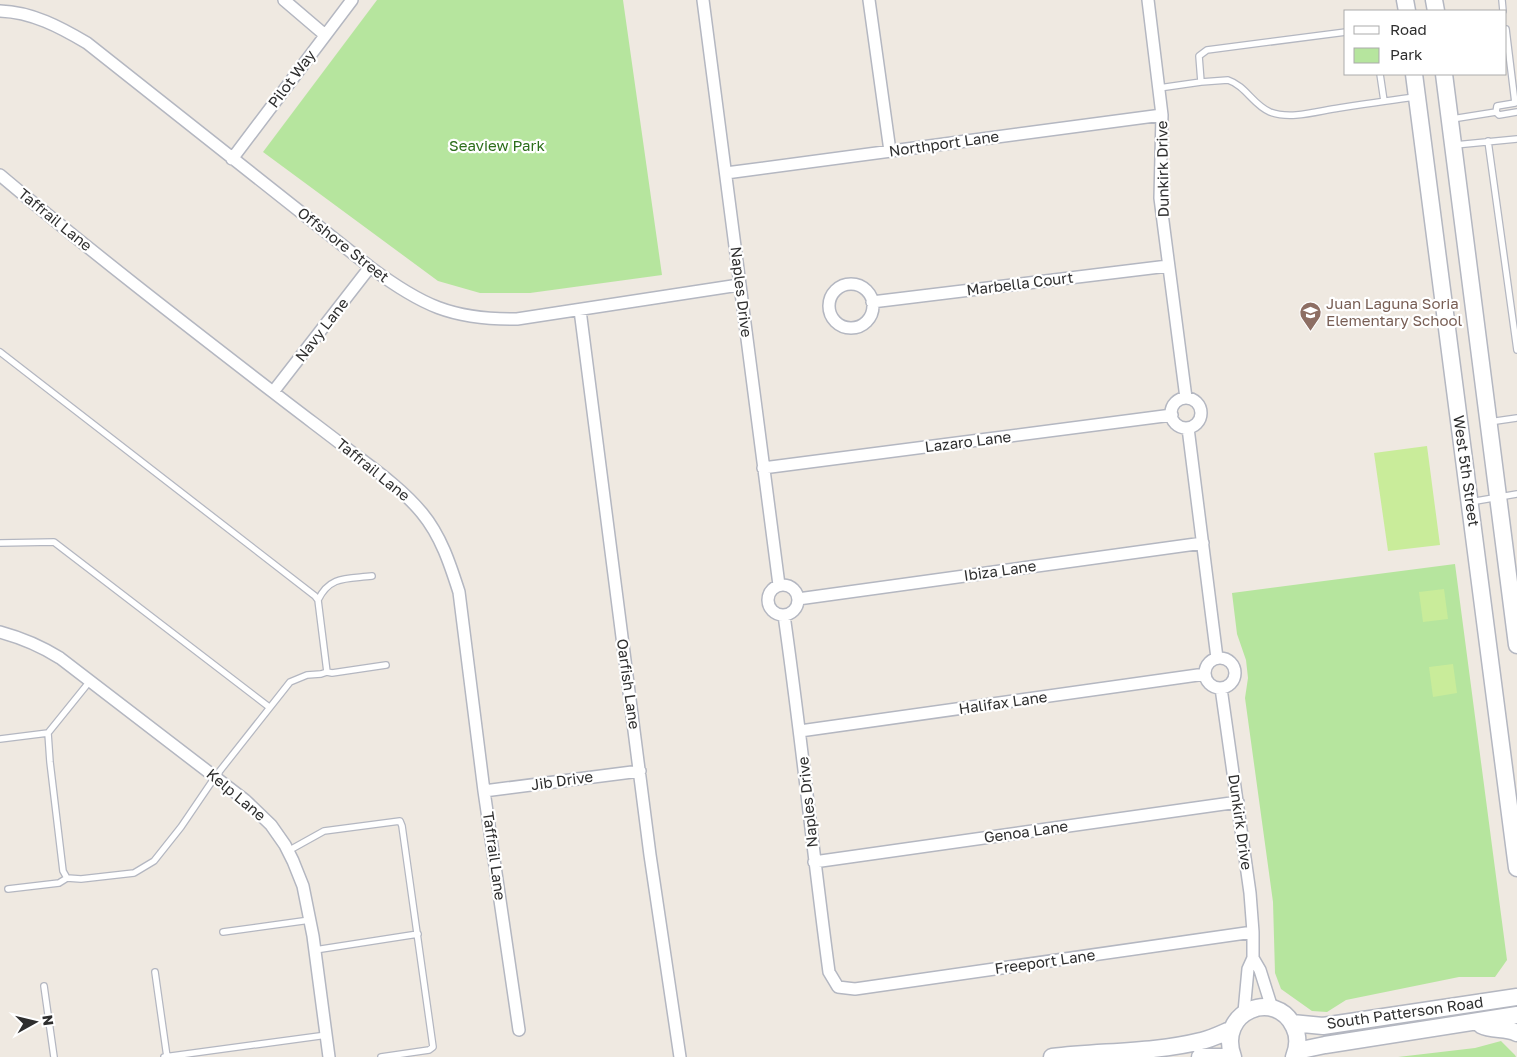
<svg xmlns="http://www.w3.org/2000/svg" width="1517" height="1057" font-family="'Golos Text',sans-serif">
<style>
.green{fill:#b6e59e}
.pitch{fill:#c9ec9a}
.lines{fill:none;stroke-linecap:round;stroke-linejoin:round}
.lane-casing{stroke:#b4b7c1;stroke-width:8}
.street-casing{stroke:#b4b7c1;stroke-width:14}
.secondary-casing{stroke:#b4b7c1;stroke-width:19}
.lane{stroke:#fff;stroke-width:5.5}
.street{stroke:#fff;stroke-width:11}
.secondary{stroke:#fff;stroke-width:16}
.labels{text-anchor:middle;stroke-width:4.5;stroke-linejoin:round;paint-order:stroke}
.street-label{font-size:15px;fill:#2e2e2e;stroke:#fff}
.park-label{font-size:15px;fill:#2c6e1b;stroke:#fff}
.education-label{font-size:15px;fill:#785e54;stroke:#fff;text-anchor:start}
</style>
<rect width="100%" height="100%" fill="#efe9e1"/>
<path class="green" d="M 377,0 L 623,0 L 662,275 L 530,293 L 480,293 L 438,281 L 263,152 Z
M 1455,564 L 1507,960 L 1495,977 L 1459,977 L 1346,1000 L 1327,1012 L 1312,1011 L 1281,989 L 1275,973 L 1273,902 L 1245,698 L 1248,678 L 1246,660 L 1237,634 L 1232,593 Z
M 1501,1041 L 1515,1055 L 1516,1057 L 1398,1057 L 1475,1048 Z"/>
<path class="pitch" d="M 1427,446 L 1440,545 L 1388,551 L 1374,453 Z
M 1444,589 L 1448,619 L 1423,622 L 1419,592 Z
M 1453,664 L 1457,693 L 1433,697 L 1429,667 Z"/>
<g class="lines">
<defs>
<path id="lane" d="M 1502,0 L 1503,11
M 1346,32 L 1207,50 L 1199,56 L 1201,82 L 1228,80 C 1246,86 1253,105 1270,112 C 1291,120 1318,111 1339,108 C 1365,104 1391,100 1416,97
M 1380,74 L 1384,101
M 1159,88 L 1201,82
M 1496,112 L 1499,115 L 1517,112
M 1452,119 L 1496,112 L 1497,106 L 1515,103 L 1506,29
M 1488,141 L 1517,350
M 1455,145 L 1517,139
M 0,352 L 315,596 L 318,600 L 327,672 L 321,674 L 307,675 L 290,682 L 215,777 L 181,827 L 154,861 L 134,873 L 81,879 L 67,878 L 63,871 L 50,762 L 48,733 L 90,681
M 1489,422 L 1517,418
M 1470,502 L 1517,494
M 0,543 L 54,542 L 269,707
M 318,600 C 330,575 348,579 372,576
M 327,672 L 332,673 L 386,665
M 0,739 L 48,733
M 288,851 L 324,831 L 400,821 L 402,826 L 433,1047 L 429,1050 L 381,1057
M 8,889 L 59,883 L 67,878
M 223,932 L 310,920
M 315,950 L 418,934
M 155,972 L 167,1057
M 44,986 L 54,1057
M 164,1057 L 327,1035"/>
<path id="street" d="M 284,0 L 325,35
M 703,0 L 779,585
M 869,0 L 890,151
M 1148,0 L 1162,115 L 1160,198 L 1186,398
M 0,11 C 32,12 60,27 87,43 L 370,267 C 421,305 452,320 517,319 L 739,285
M 232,159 L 352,0
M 726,173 L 1162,115
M 0,175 C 89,250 181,321 273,392 C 300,413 327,433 354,454 C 378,472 403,490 422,513 C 441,536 450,564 459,592 L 484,791 L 519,1030
M829 306a22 22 0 1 1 44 0a22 22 0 1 1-44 0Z
M 872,302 L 1168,266
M 580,310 L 650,855 L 680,1057
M 273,392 L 370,267
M1171 413a15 15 0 1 1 30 0a15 15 0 1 1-30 0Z
M 1188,428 L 1217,658
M 763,468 L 1172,415
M768 600a15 15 0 1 1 30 0a15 15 0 1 1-30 0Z
M 798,599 L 1203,543
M 784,615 C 801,734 813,853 829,972 L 838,987 L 855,989 L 1253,932
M 0,632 C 22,638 41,646 60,658 L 245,800 L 271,825 L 285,845 L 293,861 L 303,886 L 313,936 L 329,1057
M1205 673a15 15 0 1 1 30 0a15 15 0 1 1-30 0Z
M 1221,688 L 1250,893 L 1253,932 L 1253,958 L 1248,969 L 1244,1012
M 800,731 L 1205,674
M 484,791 L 640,771
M 814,862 L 1238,802
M 1253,958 L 1260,970 L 1272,1008"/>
<path id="secondary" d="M 1405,0 L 1407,11
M 1434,0 L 1436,11
M 1414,74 L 1517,868
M 1444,74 L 1517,645
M 1292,1023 L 1323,1026 L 1517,997
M 1481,1025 C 1493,1031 1505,1027 1517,1033
M 1296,1051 L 1325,1045 L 1517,1015
M 1052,1057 C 1101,1051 1153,1053 1201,1041 C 1211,1039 1221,1034 1230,1030
M 1200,1057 L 1227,1057
M 1233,1057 C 1216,1011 1276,988 1294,1027 C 1299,1037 1298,1047 1294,1057"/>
</defs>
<use href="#lane" class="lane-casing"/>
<use href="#street" class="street-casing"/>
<use href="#secondary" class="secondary-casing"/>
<use href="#lane" class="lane"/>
<use href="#street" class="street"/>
<use href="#secondary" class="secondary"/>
</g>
<defs>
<symbol id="school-pin" viewBox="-11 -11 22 30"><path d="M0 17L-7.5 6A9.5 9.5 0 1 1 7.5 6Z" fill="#8d6e63" stroke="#fff"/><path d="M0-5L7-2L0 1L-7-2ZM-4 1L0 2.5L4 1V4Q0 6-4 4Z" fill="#fff"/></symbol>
</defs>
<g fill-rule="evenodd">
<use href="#school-pin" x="1298" y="300" width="25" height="34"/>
</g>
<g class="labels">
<g class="street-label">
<text transform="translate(292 79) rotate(-53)" y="5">Pilot Way</text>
<text transform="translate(944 144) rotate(-8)" y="5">Northport Lane</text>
<text transform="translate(1163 169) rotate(-91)" y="5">Dunkirk Drive</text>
<text transform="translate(55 220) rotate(39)" y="5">Taffrail Lane</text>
<text transform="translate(343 245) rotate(38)" y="5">Offshore Street</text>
<text transform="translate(1020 284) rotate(-7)" y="5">Marbella Court</text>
<text transform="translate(741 292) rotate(83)" y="5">Naples Drive</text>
<text transform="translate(322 330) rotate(-52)" y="5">Navy Lane</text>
<text transform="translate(968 442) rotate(-7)" y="5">Lazaro Lane</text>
<text transform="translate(373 470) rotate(39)" y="5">Taffrail Lane</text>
<text transform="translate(1466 471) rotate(82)" y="5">West 5th Street</text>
<text transform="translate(1000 571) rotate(-8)" y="5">Ibiza Lane</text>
<text transform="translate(628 684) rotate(82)" y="5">Oarfish Lane</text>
<text transform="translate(1003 703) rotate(-8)" y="5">Halifax Lane</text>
<text transform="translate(562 781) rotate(-8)" y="5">Jib Drive</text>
<text transform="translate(236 795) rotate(40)" y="5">Kelp Lane</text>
<text transform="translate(808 802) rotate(-96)" y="5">Naples Drive</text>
<text transform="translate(1240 822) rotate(82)" y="5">Dunkirk Drive</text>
<text transform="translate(1026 832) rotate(-8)" y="5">Genoa Lane</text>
<text transform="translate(494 856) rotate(82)" y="5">Taffrail Lane</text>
<text transform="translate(1045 962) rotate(-8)" y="5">Freeport Lane</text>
<text transform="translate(1405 1013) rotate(-8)" y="5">South Patterson Road</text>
</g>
<g class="park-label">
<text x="497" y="151">Seaview Park</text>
</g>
<g class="education-label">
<text x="1326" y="309">Juan Laguna Soria<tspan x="1326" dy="17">Elementary School</tspan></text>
</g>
</g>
<rect x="1344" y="10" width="162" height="65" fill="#ffffff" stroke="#ababab"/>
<rect x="1354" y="26" width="25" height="8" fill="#ffffff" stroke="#ababab"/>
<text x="1390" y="35" font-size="15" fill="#2e2e2e">Road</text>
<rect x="1354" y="48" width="25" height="15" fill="#b6e59e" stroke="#ababab"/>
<text x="1390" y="60" font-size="15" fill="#2e2e2e">Park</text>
<g transform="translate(35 1022) rotate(82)" stroke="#ffffff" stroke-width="4" paint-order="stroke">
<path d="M0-4L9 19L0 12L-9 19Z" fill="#2e2e2e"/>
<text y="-8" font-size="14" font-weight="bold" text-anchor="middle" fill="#2e2e2e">N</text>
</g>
</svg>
